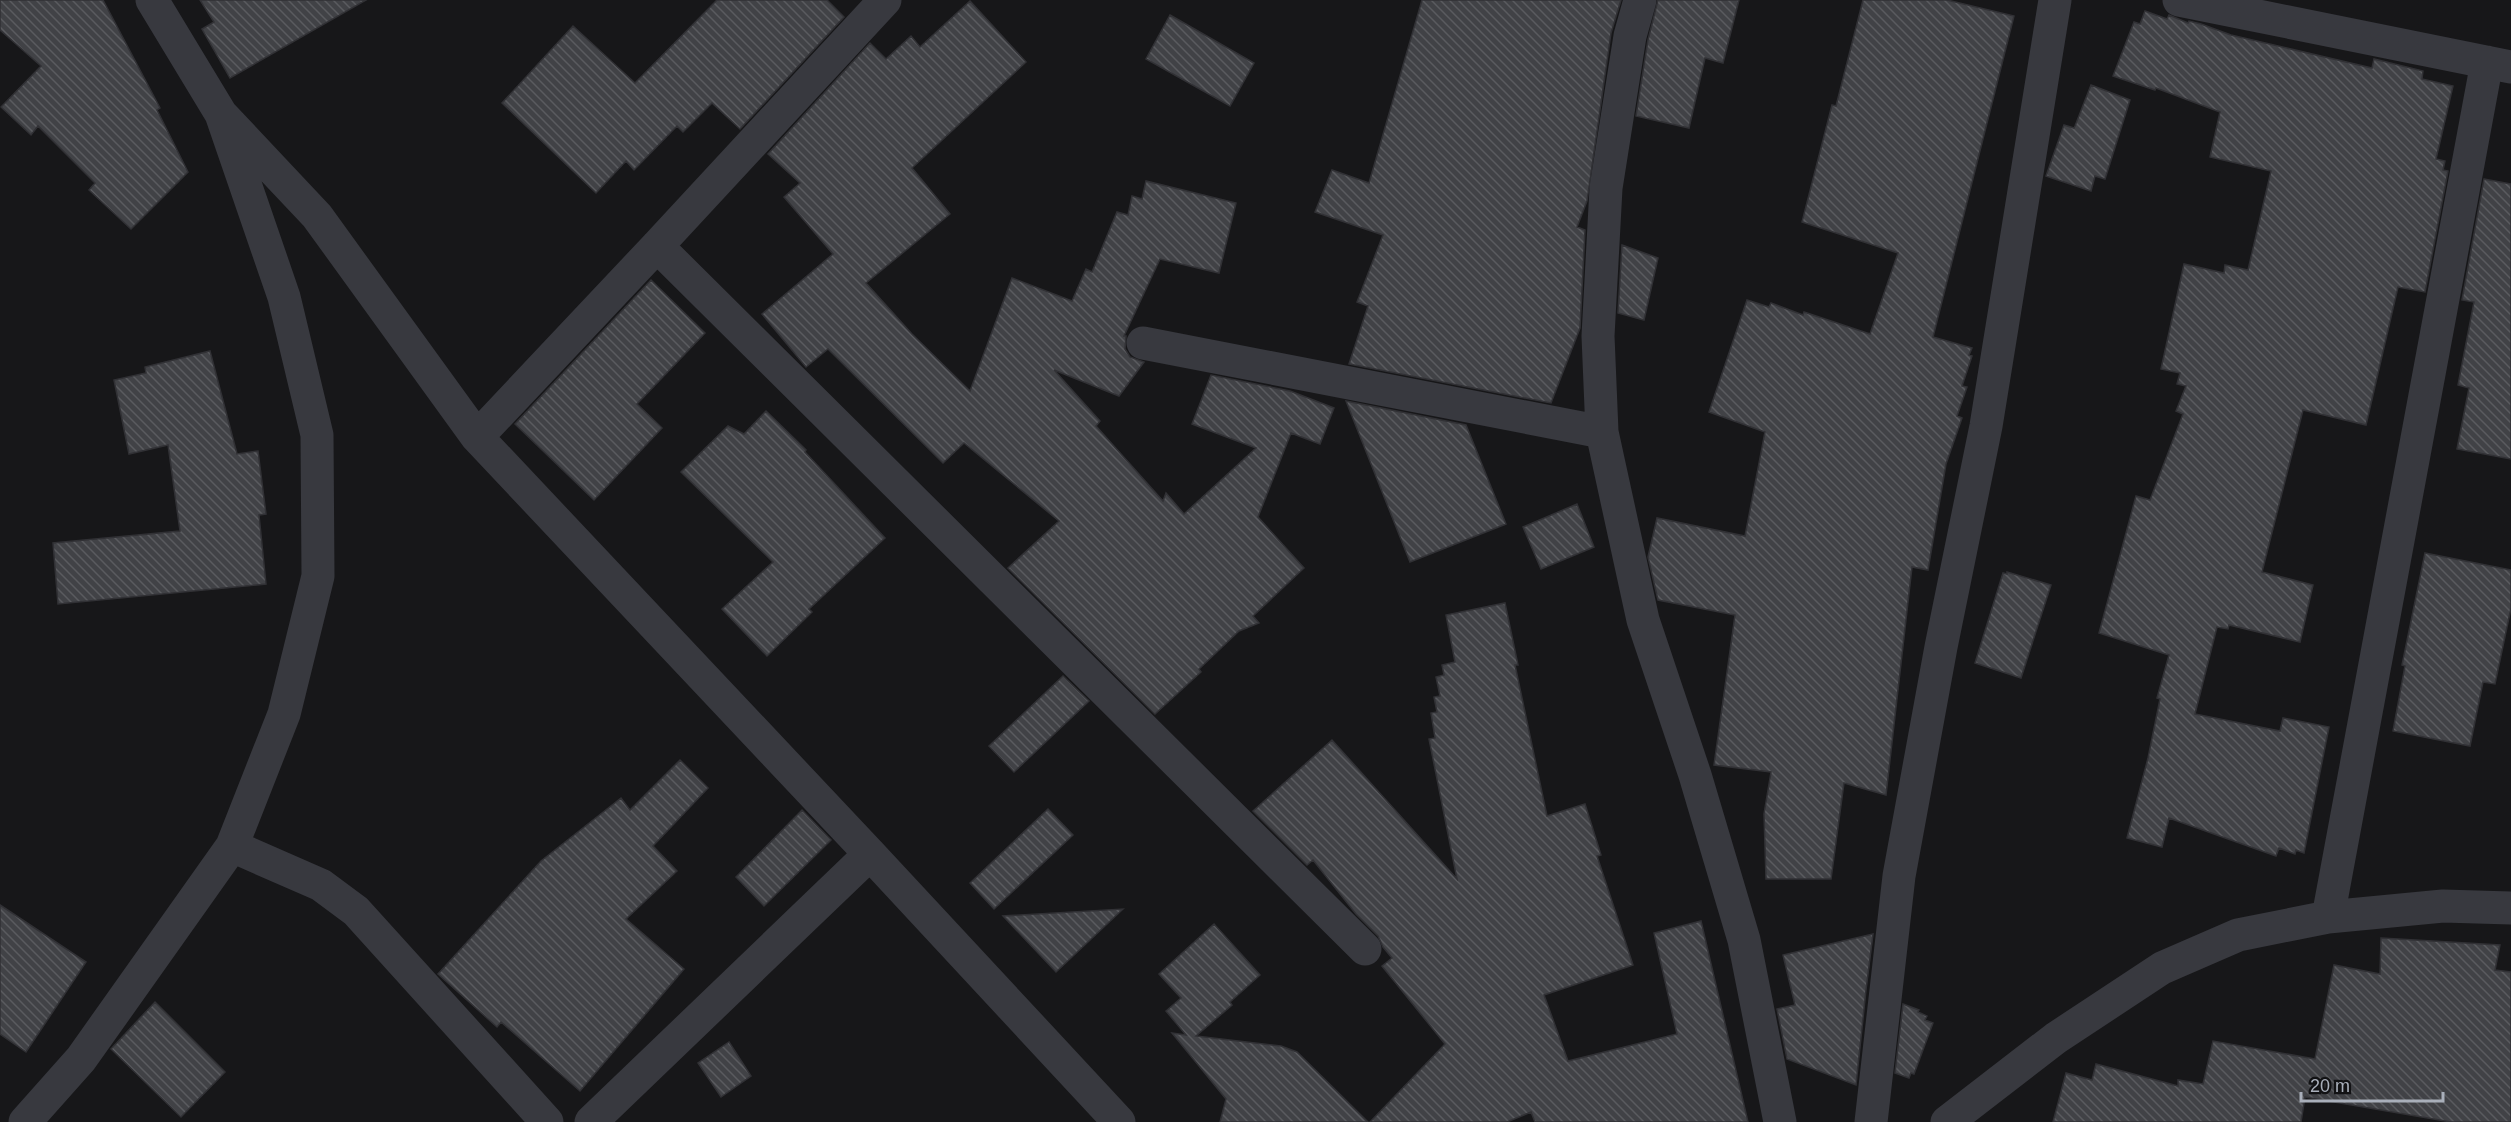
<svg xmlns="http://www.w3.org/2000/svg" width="2511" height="1122" font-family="Arial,sans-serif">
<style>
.building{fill:url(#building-back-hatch);stroke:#313135;stroke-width:1.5}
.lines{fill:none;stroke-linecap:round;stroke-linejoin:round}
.minor{stroke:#38393f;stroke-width:33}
</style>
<defs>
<pattern id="building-back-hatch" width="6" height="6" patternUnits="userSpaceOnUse" patternTransform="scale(1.5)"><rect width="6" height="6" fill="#414246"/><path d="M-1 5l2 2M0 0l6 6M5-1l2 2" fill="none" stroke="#5a5b5f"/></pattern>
</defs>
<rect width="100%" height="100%" fill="#171719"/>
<path class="building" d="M 0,0 L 103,0 L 160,108 L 157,110 L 188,172 L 131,229 L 89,190 L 95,183 L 38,126 L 31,135 L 1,107 L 41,66 L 0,30 Z
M 200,0 L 366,0 L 230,78 L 202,29 L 214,22 Z
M 717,0 L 827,0 L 844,17 L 740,129 L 712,103 L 683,132 L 677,126 L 634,170 L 626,161 L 596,193 L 502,103 L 573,26 L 635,83 Z
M 1422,0 L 1621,0 L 1611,33 L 1587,201 L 1577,227 L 1585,230 L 1580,328 L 1551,403 L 1349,364 L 1368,306 L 1357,302 L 1383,235 L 1315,212 L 1332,170 L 1369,183 Z
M 1658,0 L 1739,0 L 1723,63 L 1705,58 L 1689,128 L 1636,116 L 1648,40 Z
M 1863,0 L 1947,0 L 2014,16 L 1933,337 L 1972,348 L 1969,355 L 1972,356 L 1962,386 L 1967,387 L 1957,416 L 1962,418 L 1946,464 L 1928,570 L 1912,567 L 1886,795 L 1844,783 L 1831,879 L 1766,879 L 1764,814 L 1771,772 L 1714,765 L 1735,615 L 1658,600 L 1648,557 L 1657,518 L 1745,536 L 1765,432 L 1709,412 L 1747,300 L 1769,307 L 1771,303 L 1803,315 L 1804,312 L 1870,334 L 1898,253 L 1802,222 L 1832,105 L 1836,106 Z
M 970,1 L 1026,62 L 912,168 L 950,214 L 866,283 L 912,334 L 970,391 L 1012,278 L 1072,301 L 1086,269 L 1092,272 L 1117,212 L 1128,215 L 1132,196 L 1142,199 L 1146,181 L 1236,203 L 1219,273 L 1160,259 L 1124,336 L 1126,336 L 1125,349 L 1130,357 L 1144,362 L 1119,396 L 1054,370 L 1100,421 L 1096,426 L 1163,501 L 1166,493 L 1184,514 L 1256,448 L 1192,424 L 1211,375 L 1290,391 L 1334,408 L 1320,444 L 1291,433 L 1258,517 L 1304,568 L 1253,616 L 1259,623 L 1239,631 L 1199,669 L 1201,672 L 1155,714 L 1008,568 L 1059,521 L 964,443 L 943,463 L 828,349 L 806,367 L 762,314 L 833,254 L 784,197 L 800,183 L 768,154 L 870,43 L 886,59 L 911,36 L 920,47 Z
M 2145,11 L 2167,19 L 2169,15 L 2188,23 L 2189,21 L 2201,24 L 2231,35 L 2372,68 L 2374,59 L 2423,71 L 2422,79 L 2453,86 L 2436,159 L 2445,161 L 2443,170 L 2448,171 L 2425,292 L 2398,287 L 2366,425 L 2303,410 L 2262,572 L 2313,585 L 2300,642 L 2229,625 L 2228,629 L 2217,627 L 2195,714 L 2280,731 L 2283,718 L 2329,727 L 2304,853 L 2296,850 L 2295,854 L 2279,848 L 2276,856 L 2169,818 L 2162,847 L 2127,838 L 2148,758 L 2160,699 L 2157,698 L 2169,655 L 2099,633 L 2136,496 L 2150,500 L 2183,414 L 2176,411 L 2186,386 L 2177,384 L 2180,373 L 2161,369 L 2184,264 L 2224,273 L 2225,265 L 2248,270 L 2271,171 L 2210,157 L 2220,112 L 2156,88 L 2155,90 L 2113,76 L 2134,22 L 2140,24 Z
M 1170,15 L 1254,63 L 1230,106 L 1146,59 Z
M 2091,85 L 2130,100 L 2105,179 L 2095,176 L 2091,191 L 2046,176 L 2064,125 L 2074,128 L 2075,126 Z
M 2484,179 L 2511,184 L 2511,459 L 2457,449 L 2469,388 L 2458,385 L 2474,302 L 2462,300 Z
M 1622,245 L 1658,258 L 1644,320 L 1618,313 Z
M 651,280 L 705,333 L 637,404 L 662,428 L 594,500 L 515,424 Z
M 210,351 L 237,454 L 258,451 L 266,514 L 259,515 L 266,584 L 58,604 L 53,543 L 180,531 L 168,445 L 129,454 L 114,380 L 146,373 L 145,367 Z
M 1346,401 L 1466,425 L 1506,524 L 1410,562 Z
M 766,411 L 806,450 L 805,452 L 885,538 L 809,609 L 812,612 L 767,656 L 722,609 L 773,562 L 681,472 L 728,426 L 744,434 Z
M 1577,504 L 1594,547 L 1541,569 L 1523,527 Z
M 2425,553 L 2511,570 L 2511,608 L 2495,684 L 2483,682 L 2470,746 L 2393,731 L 2405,666 L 2402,665 Z
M 2007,572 L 2051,585 L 2021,678 L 1975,663 L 2003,573 L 2007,574 Z
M 1505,603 L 1518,665 L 1515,665 L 1547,816 L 1585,804 L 1601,855 L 1597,856 L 1633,965 L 1544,995 L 1568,1061 L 1677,1034 L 1654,933 L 1701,921 L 1748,1122 L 1535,1122 L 1531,1112 L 1507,1122 L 1370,1122 L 1445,1044 L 1382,966 L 1392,958 L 1383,947 L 1378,936 L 1356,914 L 1313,860 L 1307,865 L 1253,811 L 1332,740 L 1457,879 L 1429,739 L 1435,738 L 1431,713 L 1437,712 L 1434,697 L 1440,696 L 1436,677 L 1444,675 L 1442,665 L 1455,662 L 1446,615 Z
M 1063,676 L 1089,701 L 1014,772 L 989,746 Z
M 680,760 L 708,788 L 653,846 L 677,871 L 626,919 L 684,969 L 580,1091 L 501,1022 L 497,1027 L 438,974 L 541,861 L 621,798 L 630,810 Z
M 1048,809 L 1073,835 L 994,909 L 970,883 Z
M 802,810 L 831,840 L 764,906 L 736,877 Z
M 0,905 L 86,962 L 26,1052 L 0,1034 Z
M 1123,909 L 1056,972 L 1003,916 Z
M 1214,924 L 1260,975 L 1230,1002 L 1232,1005 L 1196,1036 L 1281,1046 L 1297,1052 L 1368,1122 L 1220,1122 L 1226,1099 L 1172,1033 L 1186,1035 L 1166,1011 L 1181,998 L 1159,974 Z
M 1873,934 L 1866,990 L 1856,1085 L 1787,1059 L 1777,1009 L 1795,1005 L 1783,955 Z
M 2381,938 L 2500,945 L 2495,970 L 2511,972 L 2511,1122 L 2451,1122 L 2305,1097 L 2301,1122 L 2053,1122 L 2066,1073 L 2092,1080 L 2096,1064 L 2178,1086 L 2178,1080 L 2203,1084 L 2213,1041 L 2315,1059 L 2334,965 L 2380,974 Z
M 155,1002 L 225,1072 L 181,1117 L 111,1049 Z
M 1903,1004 L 1919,1010 L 1918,1012 L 1927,1016 L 1925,1020 L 1933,1023 L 1914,1074 L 1911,1073 L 1909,1078 L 1895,1073 Z
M 729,1042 L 751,1076 L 721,1097 L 698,1063 Z"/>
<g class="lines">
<path class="minor" d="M 1640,0 L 1630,36 L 1606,188 L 1598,336 L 1602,432 L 1643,620 L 1695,775 L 1744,940 L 1780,1122
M 2179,0 L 2511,67
M 221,114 L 317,216 L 477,437 L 870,854 L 1119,1122
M 657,246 L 1365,949
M 1143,343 L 1602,432
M 477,437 L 657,246 L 885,0
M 232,846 L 321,885 L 356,911 L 547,1122
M 2328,917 L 2487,62
M 25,1122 L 81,1059 L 232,846 L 284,714 L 318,576 L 317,435 L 284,297 L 221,114 L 152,0
M 591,1122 L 870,854
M 1871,1122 L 1899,876 L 1941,647 L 1986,426 L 2055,0
M 1947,1122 L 2056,1038 L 2162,968 L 2238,935 L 2328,917 L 2443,906 L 2511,908"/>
</g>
<path d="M2301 1092v9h142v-9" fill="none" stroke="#a9afba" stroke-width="3"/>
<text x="2310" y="1092" font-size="18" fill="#a9afba" stroke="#121214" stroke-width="4.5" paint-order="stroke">20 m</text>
</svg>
